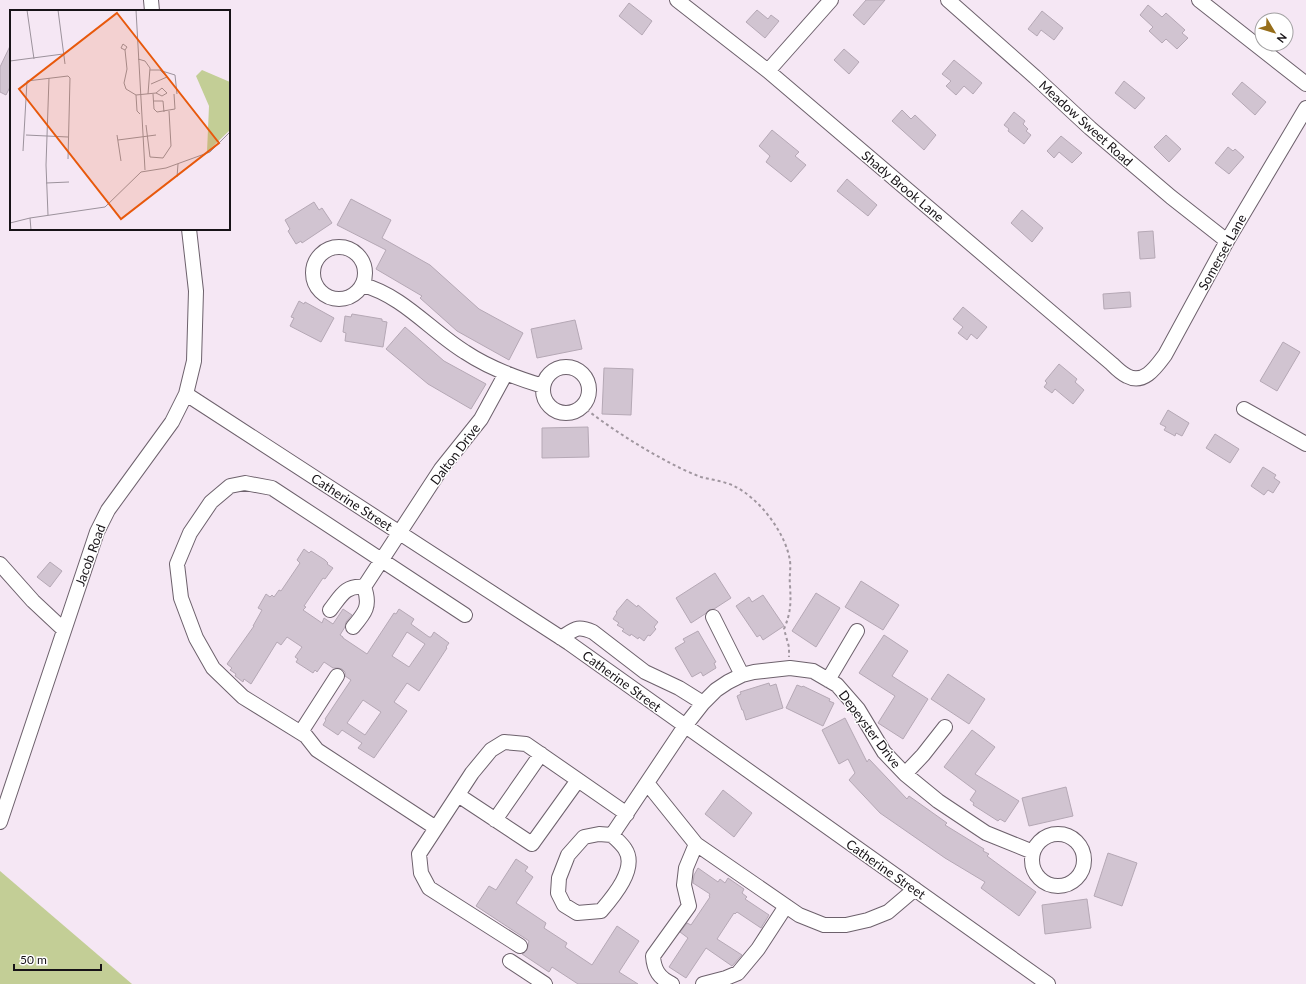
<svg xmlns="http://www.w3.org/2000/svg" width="1306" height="984" font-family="Lato,sans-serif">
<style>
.green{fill:#c3ce96}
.building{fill:#d1c4d1;stroke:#b5a8b5;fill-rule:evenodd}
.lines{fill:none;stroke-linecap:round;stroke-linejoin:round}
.minor-casing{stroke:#6d616c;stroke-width:16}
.path{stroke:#a0969f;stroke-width:2;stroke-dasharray:3 3;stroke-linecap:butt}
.minor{stroke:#fff;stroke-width:14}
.labels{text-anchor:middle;stroke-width:3;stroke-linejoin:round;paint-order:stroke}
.street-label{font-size:13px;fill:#171317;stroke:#fff}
.inset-road{fill:none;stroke:#9c929c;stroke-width:1}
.view{fill:#e8590c;fill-opacity:0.15;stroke:#e8590c;stroke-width:2}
.inset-edge{fill:none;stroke:#171317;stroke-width:2}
</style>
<rect width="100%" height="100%" fill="#f5e7f4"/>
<path class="green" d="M 0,871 L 132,984 L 0,984 Z"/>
<path class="building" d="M 866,0 L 885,0 L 864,25 L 853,15 Z
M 629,3 L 652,21 L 642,35 L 619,16 Z
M 1148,5 L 1162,17 L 1166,13 L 1185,30 L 1182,33 L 1188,38 L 1177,49 L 1166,39 L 1162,43 L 1149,31 L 1153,27 L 1140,15 Z
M 757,10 L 768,19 L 771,15 L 779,21 L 765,38 L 746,22 Z
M 1042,11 L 1063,28 L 1054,40 L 1041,30 L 1037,36 L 1028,29 Z
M 11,44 L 11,85 L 6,95 L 0,92 L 0,67 Z
M 844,49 L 859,62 L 849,74 L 834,60 Z
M 954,60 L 982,83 L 973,94 L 964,86 L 956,95 L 946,86 L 951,81 L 942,74 Z
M 1124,81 L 1145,98 L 1135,109 L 1115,93 Z
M 1242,82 L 1266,102 L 1255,115 L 1232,94 Z
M 902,110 L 911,119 L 915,115 L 936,135 L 924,150 L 892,121 Z
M 1014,112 L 1025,121 L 1023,124 L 1028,129 L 1026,131 L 1031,135 L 1024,144 L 1008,131 L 1009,129 L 1004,125 Z
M 772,130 L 799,152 L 795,156 L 806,165 L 791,182 L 766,162 L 770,156 L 759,146 Z
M 1166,135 L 1181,149 L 1169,162 L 1154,147 Z
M 1061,136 L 1082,153 L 1072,163 L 1059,152 L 1054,158 L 1047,151 Z
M 1228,147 L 1233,151 L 1235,149 L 1244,157 L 1229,174 L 1215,163 Z
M 847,179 L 877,205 L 868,216 L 837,191 Z
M 351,199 L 391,220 L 382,238 L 430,265 L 479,309 L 523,333 L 509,360 L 457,331 L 420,298 L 422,296 L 376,269 L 386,250 L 337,225 Z
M 314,202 L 319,210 L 322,208 L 332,223 L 302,243 L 301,241 L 296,244 L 288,231 L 290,229 L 285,220 Z
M 1022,210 L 1043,228 L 1032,242 L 1011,223 Z
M 1153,231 L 1155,258 L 1140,259 L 1138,232 Z
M 1130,292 L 1131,307 L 1104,309 L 1103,294 Z
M 299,301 L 304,304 L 305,302 L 334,318 L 321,342 L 290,326 L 294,318 L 291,317 Z
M 963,307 L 987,327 L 977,339 L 971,334 L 967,340 L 958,333 L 963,327 L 953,319 Z
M 352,314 L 382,319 L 382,321 L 387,322 L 383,347 L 345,341 L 346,333 L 343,332 L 345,316 L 351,317 Z
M 575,320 L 582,349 L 537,358 L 531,329 Z
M 405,327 L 444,361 L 486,384 L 471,409 L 428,384 L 386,349 Z
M 1283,342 L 1300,352 L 1277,391 L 1260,381 Z
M 1059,364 L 1077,379 L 1075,382 L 1084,390 L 1073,404 L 1055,389 L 1052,393 L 1044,387 L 1047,383 L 1045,381 Z
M 604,368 L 633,369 L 631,415 L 602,414 Z
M 1168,410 L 1189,423 L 1182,436 L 1176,433 L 1175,436 L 1164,430 L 1166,427 L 1160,424 Z
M 588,427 L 589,457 L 542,458 L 542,428 Z
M 1215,434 L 1239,449 L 1230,463 L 1206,448 Z
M 1263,467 L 1276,475 L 1274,478 L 1280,482 L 1273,493 L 1268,490 L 1264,495 L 1251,486 Z
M 304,549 L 309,553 L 311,551 L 325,560 L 328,563 L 327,564 L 333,568 L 325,579 L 323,578 L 304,606 L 306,607 L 303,610 L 322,623 L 324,618 L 333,624 L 343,609 L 352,615 L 346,622 L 345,627 L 340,635 L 343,637 L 343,638 L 367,654 L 394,613 L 396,614 L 399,609 L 414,619 L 411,624 L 429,637 L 431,637 L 434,632 L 449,643 L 446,647 L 447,648 L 419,691 L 407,683 L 394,702 L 407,711 L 374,758 L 358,748 L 362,743 L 342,730 L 338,735 L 323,725 L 326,720 L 325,719 L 351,680 L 345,676 L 345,672 L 342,669 L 338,668 L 333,668 L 324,662 L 317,672 L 315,670 L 313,673 L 296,662 L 298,659 L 295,657 L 302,647 L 287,637 L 281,645 L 277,642 L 251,684 L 244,679 L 243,682 L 235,676 L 236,674 L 230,670 L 232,668 L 227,664 L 254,626 L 253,626 L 262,610 L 258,608 L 266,594 L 270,597 L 272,595 L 274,597 L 279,590 L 281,591 L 300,563 L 297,560 ZM 407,632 L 425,644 L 409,667 L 392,656 ZM 363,700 L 381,712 L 365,735 L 347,723 Z
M 50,562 L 62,571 L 50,587 L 37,577 Z
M 715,573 L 731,598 L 714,609 L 709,610 L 705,614 L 691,623 L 676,598 Z
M 861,581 L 899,605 L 883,630 L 845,607 Z
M 816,593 L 840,608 L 816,647 L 792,631 Z
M 763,595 L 784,626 L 763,640 L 760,635 L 757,637 L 736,606 L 749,597 L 752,602 Z
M 627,599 L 637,607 L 638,605 L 658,622 L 654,627 L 656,629 L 650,636 L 648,635 L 644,641 L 639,637 L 638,639 L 631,634 L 630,636 L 622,631 L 624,629 L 617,625 L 619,623 L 613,619 L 617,613 L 616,612 Z
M 698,631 L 716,662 L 714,663 L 716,668 L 703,676 L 701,672 L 692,677 L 675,648 L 685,642 L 683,639 Z
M 884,635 L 908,651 L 892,676 L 928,699 L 903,739 L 878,723 L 895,696 L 859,673 Z
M 948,674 L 985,699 L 969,724 L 931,699 Z
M 769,683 L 770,686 L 776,684 L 783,708 L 746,720 L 743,710 L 742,710 L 737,696 L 741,694 L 740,692 Z
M 797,685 L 802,687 L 803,686 L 830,699 L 829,701 L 834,703 L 823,726 L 786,708 Z
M 845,718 L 867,762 L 869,759 L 907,799 L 909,796 L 947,823 L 945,825 L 984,849 L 983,851 L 989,854 L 987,856 L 1036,892 L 1019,916 L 981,888 L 985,882 L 945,858 L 880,813 L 849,780 L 855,773 L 848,759 L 839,764 L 822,730 Z
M 972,730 L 995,747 L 975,774 L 1019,801 L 1005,822 L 1000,819 L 998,821 L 973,805 L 974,803 L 970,800 L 976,791 L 944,767 Z
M 1066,787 L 1073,816 L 1029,826 L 1022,798 Z
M 723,790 L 752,813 L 734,837 L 705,814 Z
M 1108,853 L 1137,863 L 1122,906 L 1094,896 Z
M 516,859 L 528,867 L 525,871 L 533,877 L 516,903 L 546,923 L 544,928 L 567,943 L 565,947 L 592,965 L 617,926 L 639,941 L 619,972 L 638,984 L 578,984 L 552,967 L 549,972 L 522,954 L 527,950 L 529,941 L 476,906 L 489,886 L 496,890 Z
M 698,868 L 718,882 L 720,879 L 725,883 L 728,878 L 744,889 L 742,893 L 747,897 L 745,899 L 769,915 L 761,928 L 737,912 L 735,914 L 734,913 L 717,939 L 742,955 L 732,966 L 706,948 L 686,978 L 669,967 L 688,938 L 680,932 L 687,923 L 691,925 L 710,897 L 709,896 L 710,894 L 693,883 L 694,875 Z
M 1087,899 L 1091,928 L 1045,934 L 1042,905 Z"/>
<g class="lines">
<defs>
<path id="minor" d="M 151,0 L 152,11
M 677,0 L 768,71 L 1112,364 C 1116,368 1121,373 1127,376 C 1144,385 1156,367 1165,355 L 1227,241 L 1306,108
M 948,0 L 1035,77 L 1090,128 L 1171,197 L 1227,241
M 1199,0 L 1306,84
M 768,71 L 831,0
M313 273a26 26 0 1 1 52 0a26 26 0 1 1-52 0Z
M 363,285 C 403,296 431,331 465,352 C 489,368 516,378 543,386
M543 390a23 23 0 1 1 46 0a23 23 0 1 1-46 0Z
M 186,394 L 569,643 L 1048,984
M 1244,409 L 1306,444
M 0,564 L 33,601 L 64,630
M 364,587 L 441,469 L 481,419 L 506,373
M 330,610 C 341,596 345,585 364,587
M 713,617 L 742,675
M 353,627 C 365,613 371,606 364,587
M 561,638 C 575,629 577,625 593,632 L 645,672 L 679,688 L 703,703
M 828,680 L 857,631
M 301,732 L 337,676
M 905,774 L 923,755 L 945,727
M 647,783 L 696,844 L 799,915 L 824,925 L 846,925 L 868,920 L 888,912 L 915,889
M 458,795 L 532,844 L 578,780
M 495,820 L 541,754
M 0,822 L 97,532 L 108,510 L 172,422 L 186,394 L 194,361 L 196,291 L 189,229
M 436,828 L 317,750 L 306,736 L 243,697 L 213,668 L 196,638 L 181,598 L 177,564 L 190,533 L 211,502 L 230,486 L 245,483 L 272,488 L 465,615
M 599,834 L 612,835 C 617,840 622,844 625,849 C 638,868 613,897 601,911 L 577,913 L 564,905 L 558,893 L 559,878 L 568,855 L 584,837 Z
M1032 860a26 26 0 1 1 52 0a26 26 0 1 1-52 0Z
M 612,835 L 685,726 L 703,703 L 716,690 L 728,682 L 742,675 L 754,672 L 790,668 L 813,671 L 837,685 L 858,709 L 884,752 L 905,774 L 938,801 L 986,833 L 1033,852
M 520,946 L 429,888 L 421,873 L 419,854 L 472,773 L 491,750 L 504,742 L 526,744 L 627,814
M 510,961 L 545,984
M 672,984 C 659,978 654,970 653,956 L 689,906 L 684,885 L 686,868 L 696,844
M 703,984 L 726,978 L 738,973 L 758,949 L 786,906"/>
</defs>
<use href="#minor" class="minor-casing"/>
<path class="path" d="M 582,406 C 611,429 643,449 676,466 C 684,470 693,474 701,477 C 712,480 724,481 734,486 C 759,498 786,533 790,561 C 791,569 789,577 790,585 C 791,603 791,612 784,629 L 789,647 L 789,657"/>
<use href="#minor" class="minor"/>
</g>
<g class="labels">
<g class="street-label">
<text transform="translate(1086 123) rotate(42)" y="5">Meadow Sweet Road</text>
<text transform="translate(903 186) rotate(40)" y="5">Shady Brook Lane</text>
<text transform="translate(1222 252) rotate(-61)" y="5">Somerset Lane</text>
<text transform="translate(455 454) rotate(-53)" y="5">Dalton Drive</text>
<text transform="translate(352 502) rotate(33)" y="5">Catherine Street</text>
<text transform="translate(90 555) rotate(-70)" y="5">Jacob Road</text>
<text transform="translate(622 681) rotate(36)" y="5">Catherine Street</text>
<text transform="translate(870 729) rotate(53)" y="5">Depeyster Drive</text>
<text transform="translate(886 869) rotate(35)" y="5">Catherine Street</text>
</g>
</g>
<g transform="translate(10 10)">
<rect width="220" height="220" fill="#f5e7f4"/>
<path d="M 192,60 L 220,72 L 220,120 L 197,142 L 199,96 L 186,66 Z" fill="#c3ce96"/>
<path class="inset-road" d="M 17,0 L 24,49M 48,0 L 55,54M 126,0 L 135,160M 115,40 L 111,38 L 113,34 L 117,37 L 115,40 L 117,59 L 114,73 L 116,79 L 126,85 L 146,83 L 152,86 L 157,83 L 152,78 L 146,83M 128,49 L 135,51 L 140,58 L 138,84M 0,51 L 53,44M 140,60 L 150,60 L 157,67 L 141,74M 152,61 L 165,65 L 167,84M 143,84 L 144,99 L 147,102 L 165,99 L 164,84M 126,85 L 127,101 L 130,104M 143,91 L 153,91 L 154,102M 136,115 L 140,147 L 153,148 L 161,136 L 159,101M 16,125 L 58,127M 107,125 L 111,151M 108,130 L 146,125M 13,141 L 17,71 L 58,66 L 60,68 L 58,149M 167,167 L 168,154M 36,173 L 59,172M 38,205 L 36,155 L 39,68M 20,208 L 95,197 L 131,162 L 156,158 L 200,142 L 220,122M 0,213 L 20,208 L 21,220"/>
<path class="view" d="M 107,3 L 209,133 L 111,209 L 9,79 Z"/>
<rect width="220" height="220" class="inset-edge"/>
</g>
<g transform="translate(1274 32) rotate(128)"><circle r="19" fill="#ffffff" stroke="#a2a1a2"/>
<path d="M0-3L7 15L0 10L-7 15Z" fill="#976e1a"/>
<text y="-6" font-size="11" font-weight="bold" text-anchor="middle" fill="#171317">N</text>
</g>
<path d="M14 964v6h87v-6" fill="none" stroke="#171317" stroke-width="2"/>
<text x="20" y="964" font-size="12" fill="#171317" stroke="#ffffff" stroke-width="3" paint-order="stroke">50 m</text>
</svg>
